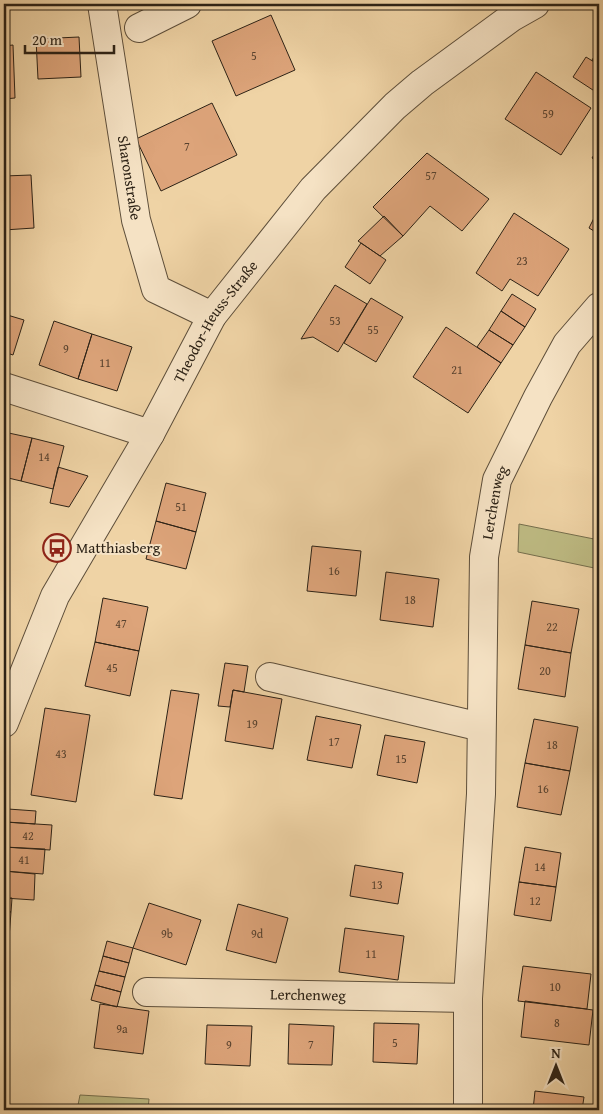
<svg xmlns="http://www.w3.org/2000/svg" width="603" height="1114" font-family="'Gentium Book Plus',serif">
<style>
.green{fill:#bebb83;stroke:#756e4c}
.building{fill:#dda47a;stroke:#2c2216}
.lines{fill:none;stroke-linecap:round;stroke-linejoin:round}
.minor-casing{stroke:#5d4e3a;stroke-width:30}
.minor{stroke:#f5e2c4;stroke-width:28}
.labels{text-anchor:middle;stroke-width:4;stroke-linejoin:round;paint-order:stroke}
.number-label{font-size:12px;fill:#58422f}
.street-label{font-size:15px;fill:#2c2216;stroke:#f5e2c4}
.poi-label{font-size:15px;fill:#2c2216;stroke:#f5e2c4;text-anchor:start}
</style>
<rect width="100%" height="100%" fill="#efd3a5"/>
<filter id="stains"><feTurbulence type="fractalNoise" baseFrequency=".004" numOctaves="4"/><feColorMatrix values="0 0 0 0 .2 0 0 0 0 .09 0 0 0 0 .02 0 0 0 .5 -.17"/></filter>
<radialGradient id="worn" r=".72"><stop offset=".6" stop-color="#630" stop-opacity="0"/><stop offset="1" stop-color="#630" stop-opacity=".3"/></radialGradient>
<path class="green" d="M 519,524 L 599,540 L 599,569 L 518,552 Z
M 80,1095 L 149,1099 L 148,1110 L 77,1110 Z"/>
<path class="building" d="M 271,15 L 295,70 L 236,96 L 212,41 Z
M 79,37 L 81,77 L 38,79 L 36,39 Z
M 13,45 L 15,98 L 4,99 L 4,46 Z
M 599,49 L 599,65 L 592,60 Z
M 586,57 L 599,65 L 599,94 L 573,77 Z
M 536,72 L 591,108 L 561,155 L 505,119 Z
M 212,103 L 237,155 L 161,191 L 136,139 Z
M 599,147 L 599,162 L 592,158 Z
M 427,153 L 489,199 L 462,231 L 430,206 L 403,236 L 373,207 Z
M 31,175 L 34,228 L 4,230 L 4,176 Z
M 514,213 L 569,249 L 538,296 L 510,279 L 502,291 L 476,273 Z
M 384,216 L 403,236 L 380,256 L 358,241 Z
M 595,216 L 599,219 L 599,234 L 589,228 Z
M 361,243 L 386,260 L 370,284 L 345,267 Z
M 335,285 L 367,304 L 338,352 L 313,337 L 301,339 Z
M 512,294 L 536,309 L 525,327 L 501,311 Z
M 371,298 L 403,317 L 376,362 L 344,343 Z
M 501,311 L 525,327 L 513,345 L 489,330 Z
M 4,314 L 24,320 L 13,355 L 4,352 Z
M 54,321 L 92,334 L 78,379 L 39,365 Z
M 446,327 L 501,363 L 468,413 L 413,377 Z
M 489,330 L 513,345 L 501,363 L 477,347 Z
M 92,334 L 132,347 L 117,391 L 78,379 Z
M 4,432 L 32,438 L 21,481 L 4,477 Z
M 32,438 L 64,446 L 53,489 L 21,481 Z
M 58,467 L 88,476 L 69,507 L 50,503 Z
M 166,483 L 206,493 L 196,532 L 156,521 Z
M 156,521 L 196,532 L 186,569 L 146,559 Z
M 312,546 L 361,551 L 356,596 L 307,591 Z
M 386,572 L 439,579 L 433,627 L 380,620 Z
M 103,598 L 148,607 L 139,651 L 95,642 Z
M 532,601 L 579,609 L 571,653 L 525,645 Z
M 95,642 L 139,651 L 130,696 L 85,686 Z
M 525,645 L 571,653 L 565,697 L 518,689 Z
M 225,663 L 248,666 L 244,692 L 233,690 L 230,707 L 218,706 Z
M 171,690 L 199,694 L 182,799 L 154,795 Z
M 233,690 L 282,699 L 273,749 L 225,741 Z
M 45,708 L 90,715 L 76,802 L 31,795 Z
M 316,716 L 361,725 L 352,768 L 307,760 Z
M 534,719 L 578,727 L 570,771 L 525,763 Z
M 385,735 L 425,742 L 417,783 L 377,775 Z
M 525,763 L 570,771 L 561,815 L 517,807 Z
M 8,809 L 36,811 L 35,824 L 7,822 Z
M 4,822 L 52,825 L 50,850 L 4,847 Z
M 4,847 L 45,849 L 43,874 L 4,871 Z
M 525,847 L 561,853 L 556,887 L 519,882 Z
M 355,865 L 403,873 L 398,904 L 350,896 Z
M 4,871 L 35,874 L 34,900 L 4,898 Z
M 519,882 L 556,887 L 551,921 L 514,915 Z
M 4,898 L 12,898 L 11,912 L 4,911 Z
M 149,903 L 201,920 L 186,965 L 133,948 Z
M 238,904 L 288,918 L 276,963 L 226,950 Z
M 4,911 L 11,912 L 10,925 L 4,924 Z
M 4,924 L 10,925 L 9,938 L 4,938 Z
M 345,928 L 404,936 L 398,980 L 339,972 Z
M 4,938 L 9,938 L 7,963 L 4,962 Z
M 107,941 L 133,948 L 129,963 L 103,956 Z
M 103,956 L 129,963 L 125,977 L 99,971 Z
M 523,966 L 591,974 L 587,1009 L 518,1001 Z
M 99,971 L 125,977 L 121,992 L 95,985 Z
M 95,985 L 121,992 L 117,1007 L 91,1000 Z
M 525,1001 L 593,1010 L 589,1045 L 521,1037 Z
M 100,1004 L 149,1011 L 143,1054 L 94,1048 Z
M 374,1023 L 419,1024 L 417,1064 L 373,1062 Z
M 289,1024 L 334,1026 L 332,1065 L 288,1064 Z
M 207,1025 L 252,1026 L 250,1066 L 205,1064 Z
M 535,1091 L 584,1097 L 582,1110 L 533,1110 Z"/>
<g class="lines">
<defs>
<g id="minor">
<path id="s1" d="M 102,4 L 136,220 L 156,289 L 212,316"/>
<path d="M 139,28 L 187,4"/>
<path d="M 4,387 L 150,434"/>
<path d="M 270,677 L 481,727"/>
<path id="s2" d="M 4,723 L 55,596 L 150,434 L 212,316 L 313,189 L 395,106 L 422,83 L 512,17 L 535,4"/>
<path id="s3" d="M 147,992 L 468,998"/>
<path id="s4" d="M 468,1110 L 468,998 L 481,794 L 484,557 L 497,480 L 538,397 L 567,344 L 599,307"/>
</g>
</defs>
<use href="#minor" class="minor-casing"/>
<use href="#minor" class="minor"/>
</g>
<defs>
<symbol id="bus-ring" viewBox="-11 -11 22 22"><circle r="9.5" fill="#f5e2c4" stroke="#8f2418" stroke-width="1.5"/><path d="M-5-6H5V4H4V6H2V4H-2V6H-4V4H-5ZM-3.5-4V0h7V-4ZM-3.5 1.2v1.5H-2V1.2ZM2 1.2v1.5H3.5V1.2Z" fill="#8f2418"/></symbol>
</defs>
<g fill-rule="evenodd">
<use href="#bus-ring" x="41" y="532" width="32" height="32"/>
</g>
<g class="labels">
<g class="number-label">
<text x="254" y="60">5</text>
<text x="548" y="118">59</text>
<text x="187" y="151">7</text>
<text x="431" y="180">57</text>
<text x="522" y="265">23</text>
<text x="335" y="325">53</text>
<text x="373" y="334">55</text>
<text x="66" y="353">9</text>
<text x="105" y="367">11</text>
<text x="457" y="374">21</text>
<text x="44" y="461">14</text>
<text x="181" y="511">51</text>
<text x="334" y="575">16</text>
<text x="410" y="604">18</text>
<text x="121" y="628">47</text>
<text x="552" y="631">22</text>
<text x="112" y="672">45</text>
<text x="545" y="675">20</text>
<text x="252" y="728">19</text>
<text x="334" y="746">17</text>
<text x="552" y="749">18</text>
<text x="61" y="758">43</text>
<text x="401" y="763">15</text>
<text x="543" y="793">16</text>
<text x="28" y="840">42</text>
<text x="24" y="864">41</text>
<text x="540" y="871">14</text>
<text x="377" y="889">13</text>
<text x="535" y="905">12</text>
<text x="167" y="938">9b</text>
<text x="257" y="938">9d</text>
<text x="371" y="958">11</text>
<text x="555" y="991">10</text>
<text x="557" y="1027">8</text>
<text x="122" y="1033">9a</text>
<text x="395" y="1047">5</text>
<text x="229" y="1049">9</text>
<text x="311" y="1049">7</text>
</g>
<g class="street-label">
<text dy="5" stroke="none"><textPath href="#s1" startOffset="176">Sharonstraße</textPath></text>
<text dy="5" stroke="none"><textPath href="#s2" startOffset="455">Theodor-Heuss-Straße</textPath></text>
<text dy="5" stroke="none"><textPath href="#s4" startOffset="609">Lerchenweg</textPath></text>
<text dy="5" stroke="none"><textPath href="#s3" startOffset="161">Lerchenweg</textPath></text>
</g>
<g class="poi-label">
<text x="76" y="553">Matthiasberg</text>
</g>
</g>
<rect width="603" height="1114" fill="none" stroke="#efd3a5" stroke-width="20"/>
<rect x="5" y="5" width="593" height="1104" fill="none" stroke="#2c2216" stroke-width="2.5"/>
<rect x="10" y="10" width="583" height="1094" fill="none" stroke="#2c2216"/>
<g transform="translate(556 1066)" stroke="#f5e2c4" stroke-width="4" paint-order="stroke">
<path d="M0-4L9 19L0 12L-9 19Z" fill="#2c2216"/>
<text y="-8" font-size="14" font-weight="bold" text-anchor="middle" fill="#2c2216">N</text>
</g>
<path d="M25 45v8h89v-8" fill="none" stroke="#2c2216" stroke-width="2.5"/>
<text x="32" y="45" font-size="15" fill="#2c2216" stroke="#f5e2c4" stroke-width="4" paint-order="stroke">20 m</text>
<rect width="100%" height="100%" filter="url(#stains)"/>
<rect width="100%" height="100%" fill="url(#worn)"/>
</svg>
